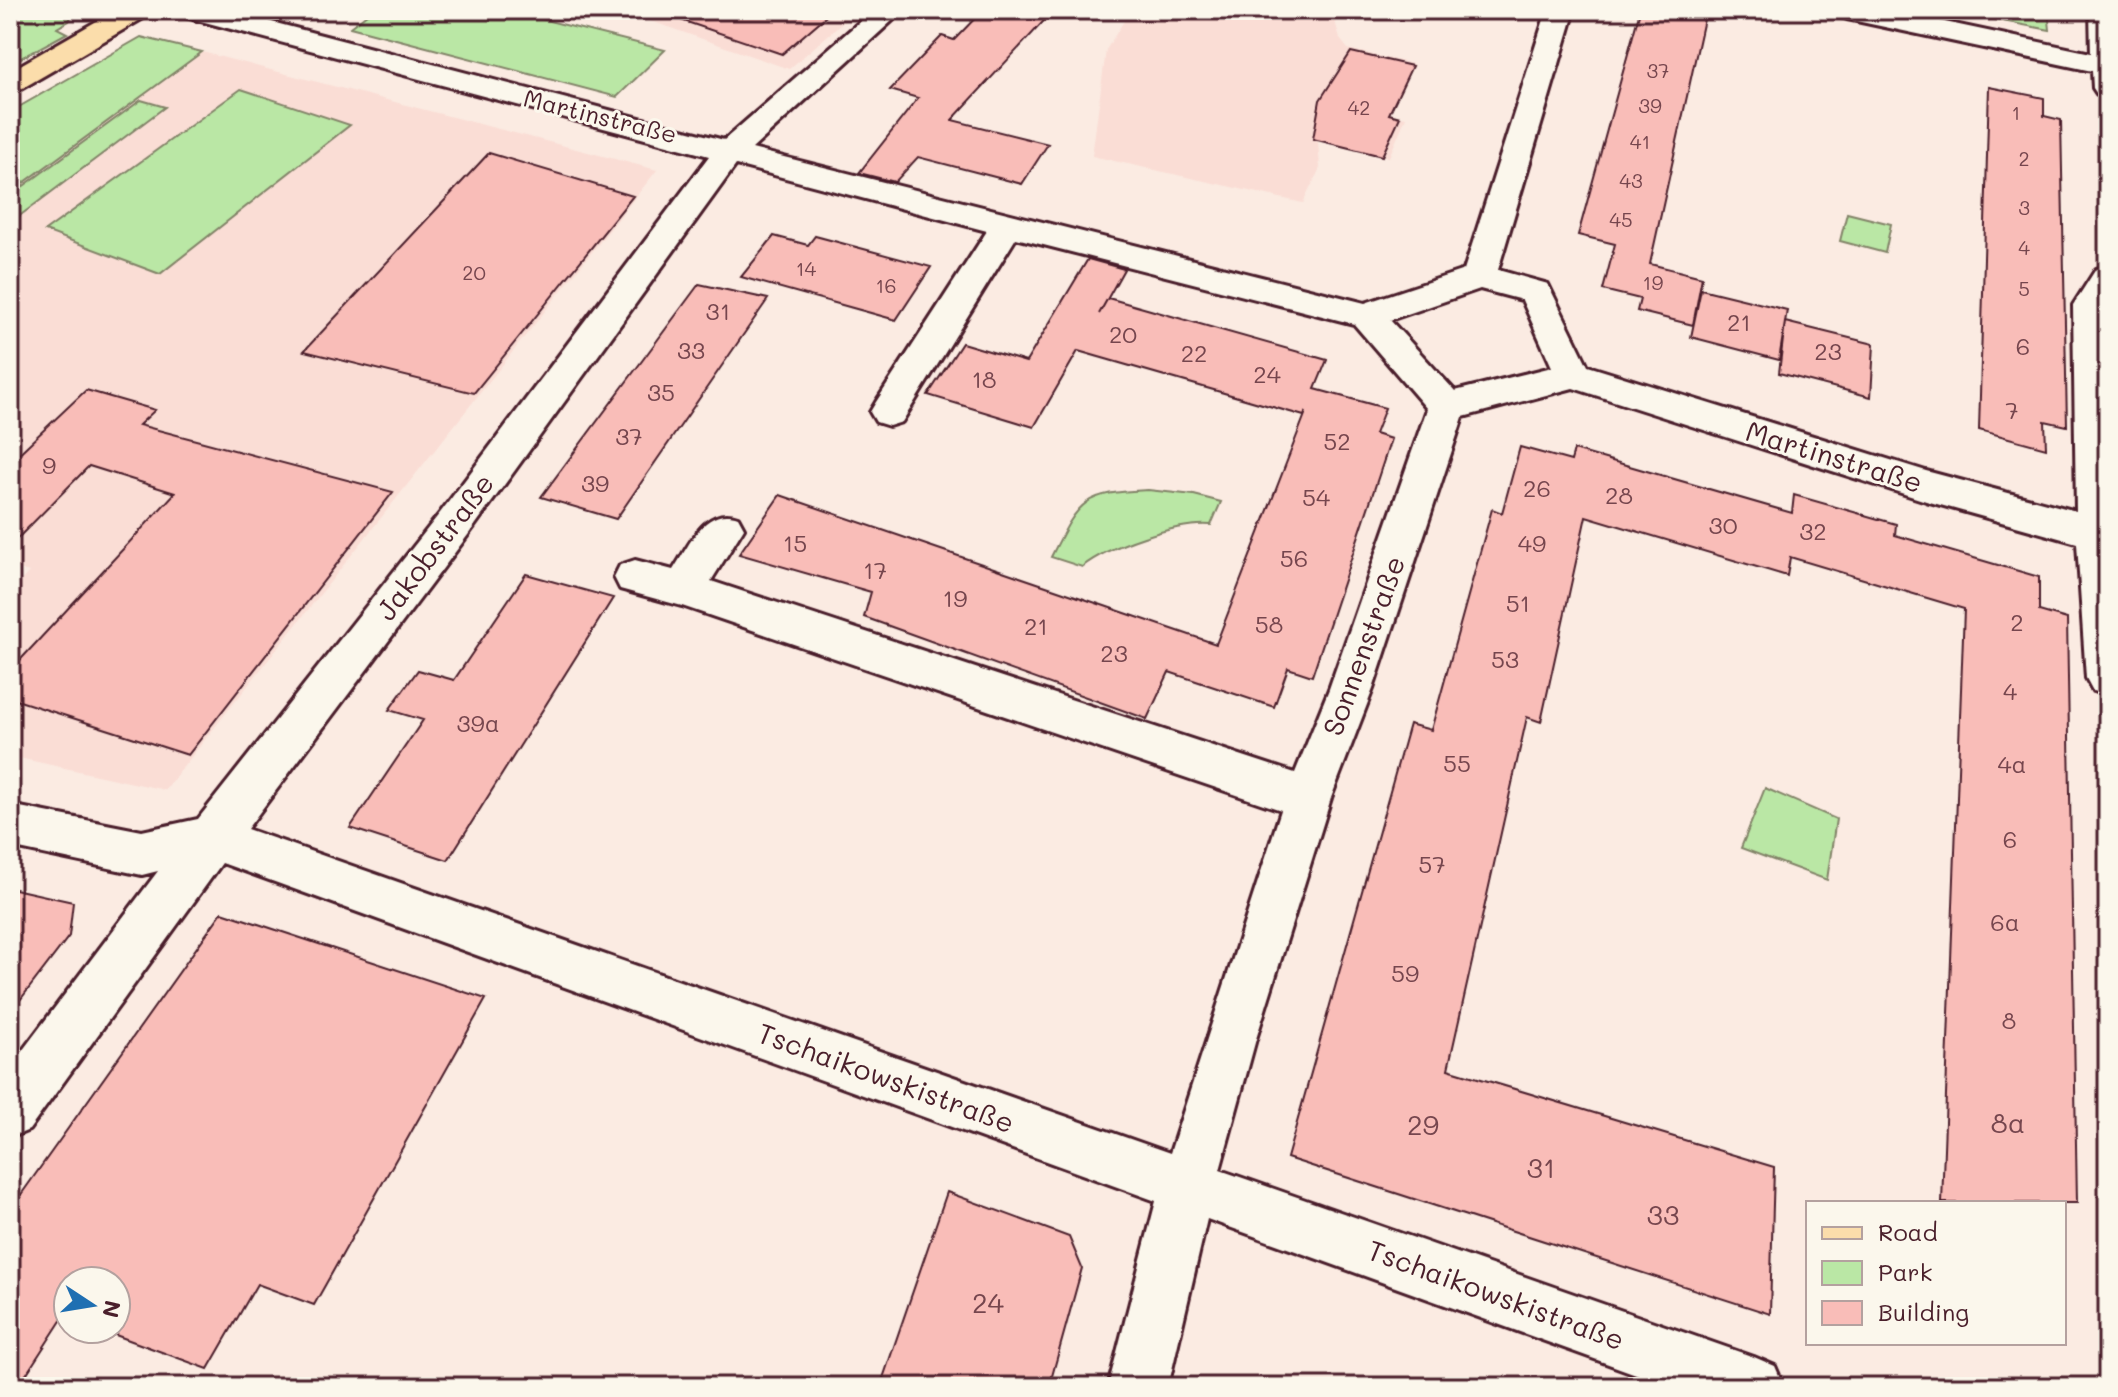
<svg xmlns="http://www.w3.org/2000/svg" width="2118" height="1397" font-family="Mali,sans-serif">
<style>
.built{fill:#faddd5}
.green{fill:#bae7a5;stroke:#828368;stroke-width:2}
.building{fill:#f9bdb8;stroke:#4a1f2b;stroke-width:2}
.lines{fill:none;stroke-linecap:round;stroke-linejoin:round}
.minor-casing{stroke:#4a1f2b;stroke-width:6}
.major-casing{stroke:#4a1f2b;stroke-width:6}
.minor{fill:#fbf7ec;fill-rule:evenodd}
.major{fill:#fbddab;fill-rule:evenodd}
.labels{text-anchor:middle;stroke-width:6;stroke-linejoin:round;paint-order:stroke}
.far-number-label{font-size:20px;fill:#76464e}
.far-street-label{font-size:24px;fill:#4a1f2b;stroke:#fbf7ec}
.number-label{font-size:24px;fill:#76464e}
.street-label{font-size:28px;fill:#4a1f2b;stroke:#fbf7ec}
.near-number-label{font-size:28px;fill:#76464e}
</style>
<rect width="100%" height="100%" fill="#fbebe2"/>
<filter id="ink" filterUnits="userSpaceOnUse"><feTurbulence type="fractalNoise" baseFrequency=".0125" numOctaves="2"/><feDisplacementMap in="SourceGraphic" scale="16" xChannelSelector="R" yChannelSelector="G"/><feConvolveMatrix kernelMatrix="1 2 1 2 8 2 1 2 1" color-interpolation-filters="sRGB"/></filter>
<g filter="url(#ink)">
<path class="built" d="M 619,10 L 857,10 L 789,69 Z
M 1326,10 L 1333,14 L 1340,39 L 1348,49 L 1413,64 L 1396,102 L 1391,101 L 1387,113 L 1406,117 L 1389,157 L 1318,141 L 1320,168 L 1303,203 L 1092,156 L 1106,50 L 1130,11 Z
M 202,52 L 657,170 L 165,790 L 10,756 L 10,593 L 29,572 L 10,566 L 10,193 Z"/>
<path class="green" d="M 10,10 L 71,10 L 73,13 L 69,21 L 57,28 L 67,33 L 10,64 Z
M 372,10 L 550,10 L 541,19 L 665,50 L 617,97 L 350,27 Z
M 1945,10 L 2048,10 L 2050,30 Z
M 141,37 L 202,52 L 10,193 L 10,112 Z
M 241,89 L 350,125 L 160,274 L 45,231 Z
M 141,100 L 165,107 L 10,223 L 10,196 Z
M 1847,213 L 1891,224 L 1885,253 L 1840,241 Z
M 1148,490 L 1194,495 L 1221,502 L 1211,525 C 1178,522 1108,546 1082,567 L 1051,557 C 1080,500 1082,493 1148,490 Z
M 1765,788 L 1836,819 L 1827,880 L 1741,848 Z"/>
<path class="building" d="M 673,10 L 833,10 L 782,54 L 672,17 Z
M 983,10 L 1054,10 L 952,120 L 1048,144 L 1022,184 L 918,157 L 895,182 L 859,173 L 918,98 L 890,90 L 942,36 L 954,40 Z
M 1640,10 L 1706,10 L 1650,264 L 1702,277 L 1693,325 L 1637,311 L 1640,299 L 1603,290 L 1615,244 L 1578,235 Z
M 1351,52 L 1412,66 L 1389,114 L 1400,117 L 1382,156 L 1313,139 L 1320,100 Z
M 1989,87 L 2044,98 L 2044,116 L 2061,120 L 2067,426 L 2045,421 L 2046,448 L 1979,430 Z
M 489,153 L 633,196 L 474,393 L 304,351 Z
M 774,236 L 808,245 L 815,236 L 931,267 L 896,320 L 741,277 Z
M 1088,259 L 1124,269 L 1099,314 L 1108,298 L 1327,360 L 1315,389 L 1385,408 L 1375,434 L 1391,439 L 1312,676 L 1288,668 L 1274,707 L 1169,672 L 1147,719 L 864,617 L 871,592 L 739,554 L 780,495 L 1216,644 L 1306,412 L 1304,416 L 1078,351 L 1034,427 L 928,395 L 962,343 L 1026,362 Z
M 699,284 L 768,299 L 616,519 L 541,497 Z
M 1701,289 L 1787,310 L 1779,360 L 1691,337 Z
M 1785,322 L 1874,344 L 1871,397 L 1779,373 Z
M 86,390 L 155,410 L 139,425 L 393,492 L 188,755 L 10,698 L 10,671 L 175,493 L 89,466 L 10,546 L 10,462 Z
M 1520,447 L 1571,461 L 1574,450 L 1792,513 L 1794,495 L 1896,524 L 1895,535 L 2039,577 L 2039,611 L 2067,619 L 2077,1203 L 1942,1203 L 1964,609 L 1790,557 L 1787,576 L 1586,516 L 1541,722 L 1527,717 L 1448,1069 L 1774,1167 L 1770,1314 L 1287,1158 L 1409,724 L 1431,730 L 1492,509 L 1502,513 Z
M 526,574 L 613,598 L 448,860 L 350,828 L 423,720 L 389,710 L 418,670 L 454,680 Z
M 10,888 L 73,902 L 69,936 L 10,1013 Z
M 222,912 L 486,999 L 314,1305 L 257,1284 L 208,1369 L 99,1329 L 116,1329 L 116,1281 L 68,1281 L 68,1318 L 64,1316 L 18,1387 L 10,1387 L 10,1210 Z
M 947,1192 L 1069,1237 L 1082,1268 L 1049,1387 L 880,1387 Z"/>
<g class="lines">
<defs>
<path id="minor" d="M 178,10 L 226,10 L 724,140 L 873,10 L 904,10 L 752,149 L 1365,303 L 1464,270 L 1547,10 L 1575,10 L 1498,270 L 1548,284 L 1588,366 L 1926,471 L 2076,511 L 2073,305 L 2096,269 L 2108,265 L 2108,696 L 2093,691 L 2086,678 L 2077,543 L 1926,501 L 1573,388 L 1463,417 L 1373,689 L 1331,798 L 1256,1039 L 1220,1170 L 1754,1357 L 1775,1366 L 1784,1387 L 1672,1387 L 1207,1219 L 1168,1387 L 1108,1387 L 1156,1201 L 222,863 L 29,1130 L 10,1138 L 10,1067 L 158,871 L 142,875 L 10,847 L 10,805 L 142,831 L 198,819 L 440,513 L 709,156 L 182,16 ZM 736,165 L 987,231 L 876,402 L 870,412 L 876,422 L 889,426 L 902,422 L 1016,238 L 1354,324 L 1427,409 L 1329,689 L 1295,773 L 711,581 L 744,528 L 738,517 C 704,506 690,545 673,570 L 635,560 L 620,565 L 614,577 L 620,589 L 682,606 L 1281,810 L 1170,1153 L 247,829 L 468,535 ZM 1480,289 L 1522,300 L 1552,367 L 1455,391 L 1390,320 Z
M 1833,10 L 1888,10 L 2091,53 L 2090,10 L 2108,10 L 2108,97 L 2097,94 L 2093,88 L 2092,71 L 1847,19 L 1837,16 Z"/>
<path id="major" d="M 116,10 L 151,10 L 147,16 L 21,89 L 10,92 L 10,71 Z"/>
</defs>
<use href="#minor" class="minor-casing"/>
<use href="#major" class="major-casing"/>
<use href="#minor" class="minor"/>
<use href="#major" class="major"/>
</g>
</g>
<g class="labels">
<g class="far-number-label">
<text x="1658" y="78">37</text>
<text x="1650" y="113">39</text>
<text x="1359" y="115">42</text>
<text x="2016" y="120">1</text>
<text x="1640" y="149">41</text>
<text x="2024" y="166">2</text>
<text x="1631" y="188">43</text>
<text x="2024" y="215">3</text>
<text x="1621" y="227">45</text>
<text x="2024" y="255">4</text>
<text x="806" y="276">14</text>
<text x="474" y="280">20</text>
<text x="1653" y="290">19</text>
<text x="886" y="293">16</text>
<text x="2024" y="296">5</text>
</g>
<g class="far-street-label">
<text transform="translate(600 117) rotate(14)" y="8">Martinstraße</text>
</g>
<g class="number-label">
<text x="718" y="320">31</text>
<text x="1739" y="331">21</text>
<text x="1123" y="343">20</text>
<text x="2023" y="355">6</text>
<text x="691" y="359">33</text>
<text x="1828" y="360">23</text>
<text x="1194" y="362">22</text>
<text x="1267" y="383">24</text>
<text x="984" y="388">18</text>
<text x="661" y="401">35</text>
<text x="2012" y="419">7</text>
<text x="629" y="445">37</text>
<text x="1337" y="450">52</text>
<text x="49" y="474">9</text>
<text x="595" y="492">39</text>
<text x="1537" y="497">26</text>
<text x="1619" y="504">28</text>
<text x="1316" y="506">54</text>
<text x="1723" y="534">30</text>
<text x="1813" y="540">32</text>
<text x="795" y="552">15</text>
<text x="1532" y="552">49</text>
<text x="1294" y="567">56</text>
<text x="875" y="579">17</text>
<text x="955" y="607">19</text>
<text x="1518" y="612">51</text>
<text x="2017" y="631">2</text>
<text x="1269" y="633">58</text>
<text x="1036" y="635">21</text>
<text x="1114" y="662">23</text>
<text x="1505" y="668">53</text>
<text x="2010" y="700">4</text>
<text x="478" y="732">39a</text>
<text x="1457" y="772">55</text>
<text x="2012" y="773">4a</text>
<text x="2010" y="848">6</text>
<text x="1432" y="873">57</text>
<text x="2005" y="931">6a</text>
<text x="1405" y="982">59</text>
<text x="2009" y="1029">8</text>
</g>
<g class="street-label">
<text transform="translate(1834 457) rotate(17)" y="10">Martinstraße</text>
<text transform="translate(435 547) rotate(-53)" y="10">Jakobstraße</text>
<text transform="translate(1364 646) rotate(-70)" y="10">Sonnenstraße</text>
<text transform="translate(886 1078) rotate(20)" y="10">Tschaikowskistraße</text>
<text transform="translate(1496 1295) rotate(20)" y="10">Tschaikowskistraße</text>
</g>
<g class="near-number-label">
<text x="2008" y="1133">8a</text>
<text x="1423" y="1135">29</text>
<text x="1541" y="1178">31</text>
<text x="1663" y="1225">33</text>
<text x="988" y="1313">24</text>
</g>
</g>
<rect width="2118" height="1397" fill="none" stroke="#fbf7ec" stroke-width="40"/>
<rect x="20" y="20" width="2078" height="1357" fill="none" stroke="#4a1f2b" stroke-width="3" filter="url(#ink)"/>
<rect x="1806" y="1201" width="260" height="144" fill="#fbf7ec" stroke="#b4a19f" stroke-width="2"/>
<rect x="1822" y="1227" width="40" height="12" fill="#fbddab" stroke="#b4a19f" stroke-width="2"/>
<text x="1878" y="1241" font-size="24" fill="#4a1f2b">Road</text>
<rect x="1822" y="1261" width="40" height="24" fill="#bae7a5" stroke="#b4a19f" stroke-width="2"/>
<text x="1878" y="1281" font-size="24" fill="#4a1f2b">Park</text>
<rect x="1822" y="1301" width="40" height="24" fill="#f9bdb8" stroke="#b4a19f" stroke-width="2"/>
<text x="1878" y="1321" font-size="24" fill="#4a1f2b">Building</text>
<g transform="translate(92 1305) rotate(102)"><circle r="38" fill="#fbf7ec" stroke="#b4a19f" stroke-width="2"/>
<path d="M0-6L14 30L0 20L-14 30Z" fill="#1f6fb2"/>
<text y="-12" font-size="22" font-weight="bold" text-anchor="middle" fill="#4a1f2b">N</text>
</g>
</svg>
